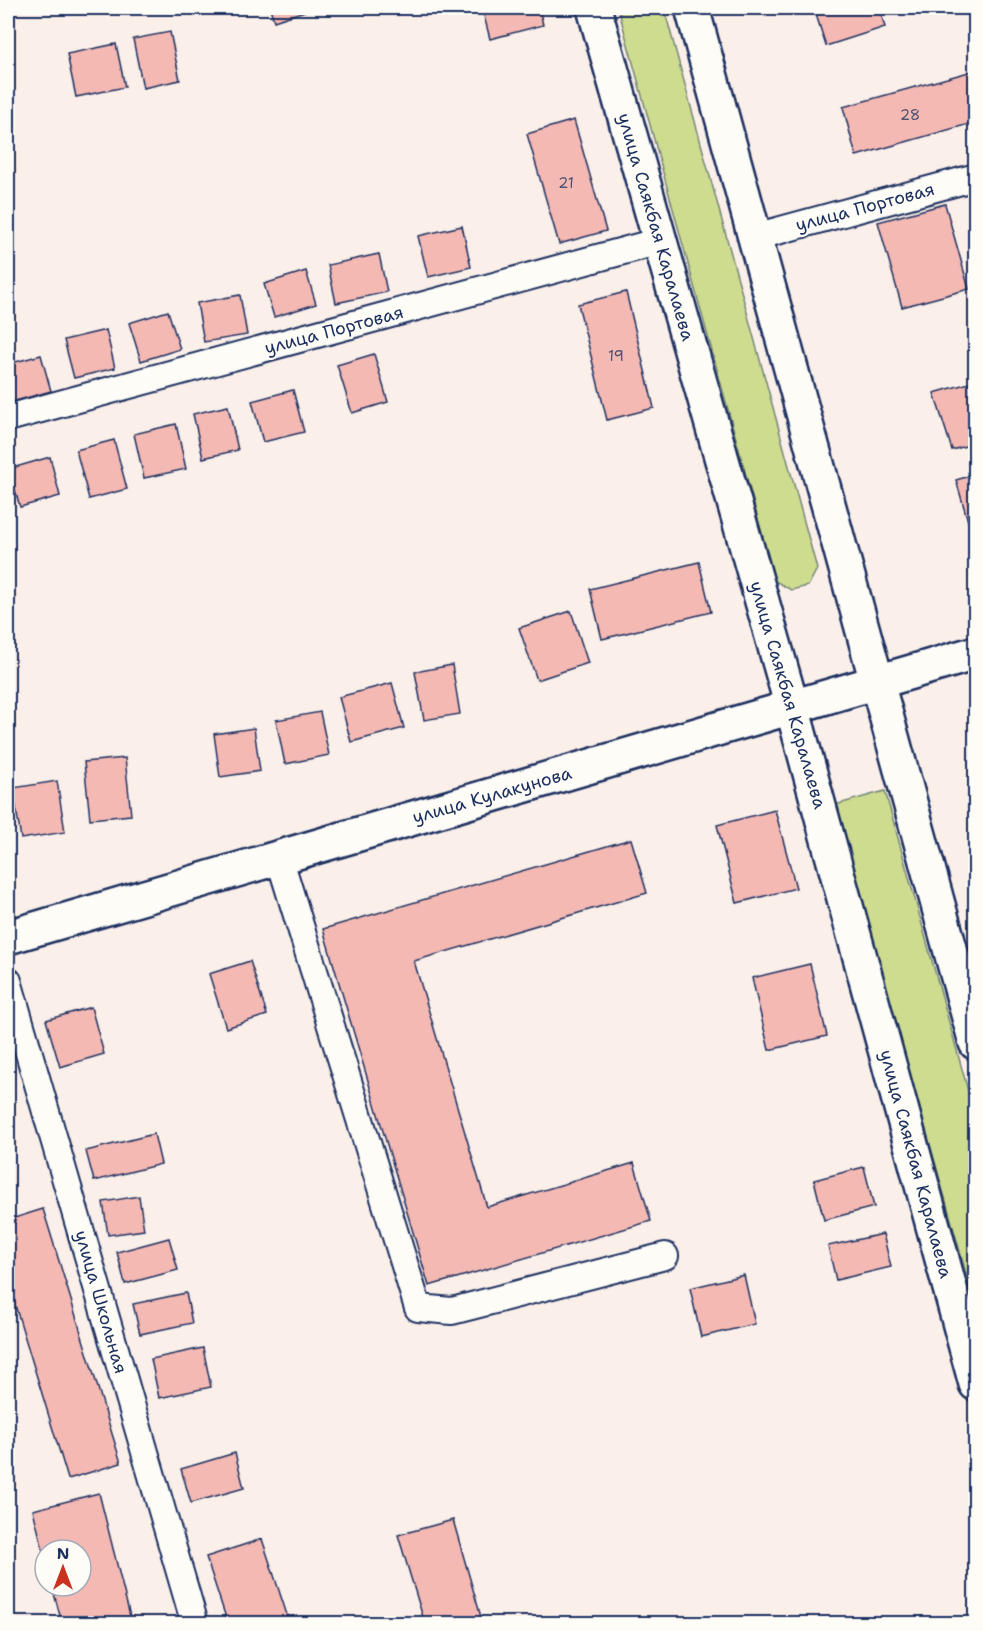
<svg xmlns="http://www.w3.org/2000/svg" width="983" height="1631" font-family="'Shantell Sans',sans-serif">
<style>
.green{fill:#cedc90;stroke:#748677;stroke-width:1.5}
.building{fill:#f5b9b4;stroke:#1b2f5e;stroke-width:1.5}
.lines{fill:none;stroke-linecap:round;stroke-linejoin:round}
.street-casing{stroke:#1b2f5e;stroke-width:30}
.secondary-casing{stroke:#1b2f5e;stroke-width:38}
.street{stroke:#fdfcf7;stroke-width:26}
.secondary{stroke:#fdfcf7;stroke-width:33}
.labels{text-anchor:middle;stroke-width:4.5;stroke-linejoin:round;paint-order:stroke}
.number-label{font-size:15px;fill:#525274}
.street-label{font-size:18px;fill:#1b2f5e;stroke:#fdfcf7}
</style>
<rect width="100%" height="100%" fill="#fbefea"/>
<filter id="ink" filterUnits="userSpaceOnUse"><feTurbulence type="fractalNoise" baseFrequency=".0167" numOctaves="2"/><feDisplacementMap in="SourceGraphic" scale="12" xChannelSelector="R" yChannelSelector="G"/><feConvolveMatrix kernelMatrix="1 2 1 2 8 2 1 2 1" color-interpolation-filters="sRGB"/></filter>
<g filter="url(#ink)">
<path class="green" d="M 618,8 L 664,8 L 817,569 L 808,586 L 791,590 L 775,581 Z
M 885,791 L 975,1116 L 975,1305 L 835,805 Z"/>
<path class="building" d="M 270,8 L 311,8 L 311,9 L 274,21 Z
M 482,8 L 539,8 L 543,25 L 490,39 Z
M 814,8 L 879,8 L 885,27 L 826,46 Z
M 170,32 L 180,80 L 143,88 L 133,39 Z
M 116,44 L 125,87 L 76,97 L 67,54 Z
M 976,70 L 976,122 L 856,156 L 843,107 Z
M 574,120 L 606,231 L 559,244 L 527,134 Z
M 945,204 L 969,289 L 902,307 L 878,222 Z
M 462,226 L 471,267 L 428,277 L 418,236 Z
M 379,254 L 387,292 L 336,303 L 328,265 Z
M 306,271 L 316,304 L 274,317 L 264,284 Z
M 626,292 L 654,408 L 607,420 L 578,304 Z
M 240,295 L 247,335 L 204,342 L 197,303 Z
M 168,311 L 180,349 L 141,361 L 129,323 Z
M 106,330 L 115,368 L 74,378 L 64,340 Z
M 374,354 L 388,402 L 352,413 L 337,365 Z
M 41,355 L 51,391 L 8,403 L 8,364 Z
M 976,381 L 976,443 L 952,450 L 934,393 Z
M 293,390 L 304,432 L 263,442 L 252,401 Z
M 228,406 L 238,450 L 203,458 L 193,414 Z
M 176,424 L 186,469 L 144,478 L 134,434 Z
M 114,440 L 127,489 L 89,499 L 76,450 Z
M 50,457 L 60,496 L 20,507 L 9,469 Z
M 976,474 L 976,545 L 975,545 L 956,480 Z
M 699,562 L 711,612 L 602,639 L 590,589 Z
M 571,611 L 588,663 L 537,680 L 519,628 Z
M 452,665 L 460,714 L 424,720 L 415,672 Z
M 392,683 L 404,728 L 351,742 L 339,697 Z
M 320,712 L 329,755 L 285,764 L 276,720 Z
M 254,728 L 260,771 L 220,777 L 214,734 Z
M 125,758 L 131,815 L 90,819 L 84,762 Z
M 57,781 L 65,832 L 21,839 L 13,788 Z
M 775,810 L 796,888 L 737,903 L 717,825 Z
M 631,839 L 647,893 L 414,961 L 487,1207 L 634,1163 L 651,1221 L 429,1286 L 323,929 Z
M 250,961 L 267,1015 L 226,1028 L 209,974 Z
M 810,964 L 827,1036 L 769,1050 L 752,978 Z
M 91,1007 L 104,1054 L 60,1067 L 46,1020 Z
M 154,1134 L 161,1164 L 94,1181 L 86,1151 Z
M 864,1167 L 874,1207 L 824,1220 L 814,1180 Z
M 139,1196 L 144,1230 L 108,1235 L 103,1202 Z
M 43,1209 L 121,1463 L 68,1479 L 8,1282 L 8,1220 Z
M 883,1234 L 891,1267 L 836,1280 L 828,1246 Z
M 169,1238 L 178,1270 L 125,1284 L 117,1252 Z
M 744,1275 L 755,1324 L 701,1337 L 690,1288 Z
M 186,1293 L 192,1323 L 140,1334 L 133,1304 Z
M 203,1348 L 211,1387 L 159,1398 L 151,1359 Z
M 235,1453 L 244,1488 L 191,1503 L 181,1469 Z
M 99,1493 L 132,1624 L 58,1624 L 62,1623 L 52,1586 L 81,1586 L 81,1550 L 45,1550 L 45,1558 L 33,1510 Z
M 453,1520 L 483,1624 L 425,1624 L 398,1535 Z
M 262,1539 L 290,1624 L 228,1624 L 206,1557 Z"/>
<g class="lines">
<defs>
<path id="street" d="M 755,237 L 976,177
M 8,418 L 660,241
M 279,857 L 418,1308 L 452,1311 L 665,1256
M 8,981 L 195,1624"/>
<path id="secondary" d="M 594,8 L 792,707 L 976,1384
M 692,8 L 976,1043
M 8,937 L 976,653"/>
</defs>
<use href="#street" class="street-casing"/>
<use href="#secondary" class="secondary-casing"/>
<use href="#street" class="street"/>
<use href="#secondary" class="secondary"/>
</g>
</g>
<g class="labels">
<g class="number-label">
<text x="910" y="120">28</text>
<text x="566" y="188">21</text>
<text x="616" y="361">19</text>
</g>
<g class="street-label">
<text transform="translate(865 207) rotate(-15)" y="6">улица Портовая</text>
<text transform="translate(656 227) rotate(74)" y="6">улица Саякбая Каралаева</text>
<text transform="translate(334 330) rotate(-15)" y="6">улица Портовая</text>
<text transform="translate(788 695) rotate(74)" y="6">улица Саякбая Каралаева</text>
<text transform="translate(492 795) rotate(-16)" y="6">улица Кулакунова</text>
<text transform="translate(916 1164) rotate(75)" y="6">улица Саякбая Каралаева</text>
<text transform="translate(101 1302) rotate(74)" y="6">улица Школьная</text>
</g>
</g>
<rect width="983" height="1631" fill="none" stroke="#fdfcf7" stroke-width="30"/>
<rect x="15" y="15" width="953" height="1601" fill="none" stroke="#1b2f5e" stroke-width="2" filter="url(#ink)"/>
<g transform="translate(63 1568)"><circle r="28" fill="#fdfcf7" stroke="#a3aaba" stroke-width="1.5"/>
<path d="M0-4.5L10 22L0 15L-10 22Z" fill="#c8321e"/>
<text y="-9" font-size="16" font-weight="bold" text-anchor="middle" fill="#1b2f5e">N</text>
</g>
</svg>
